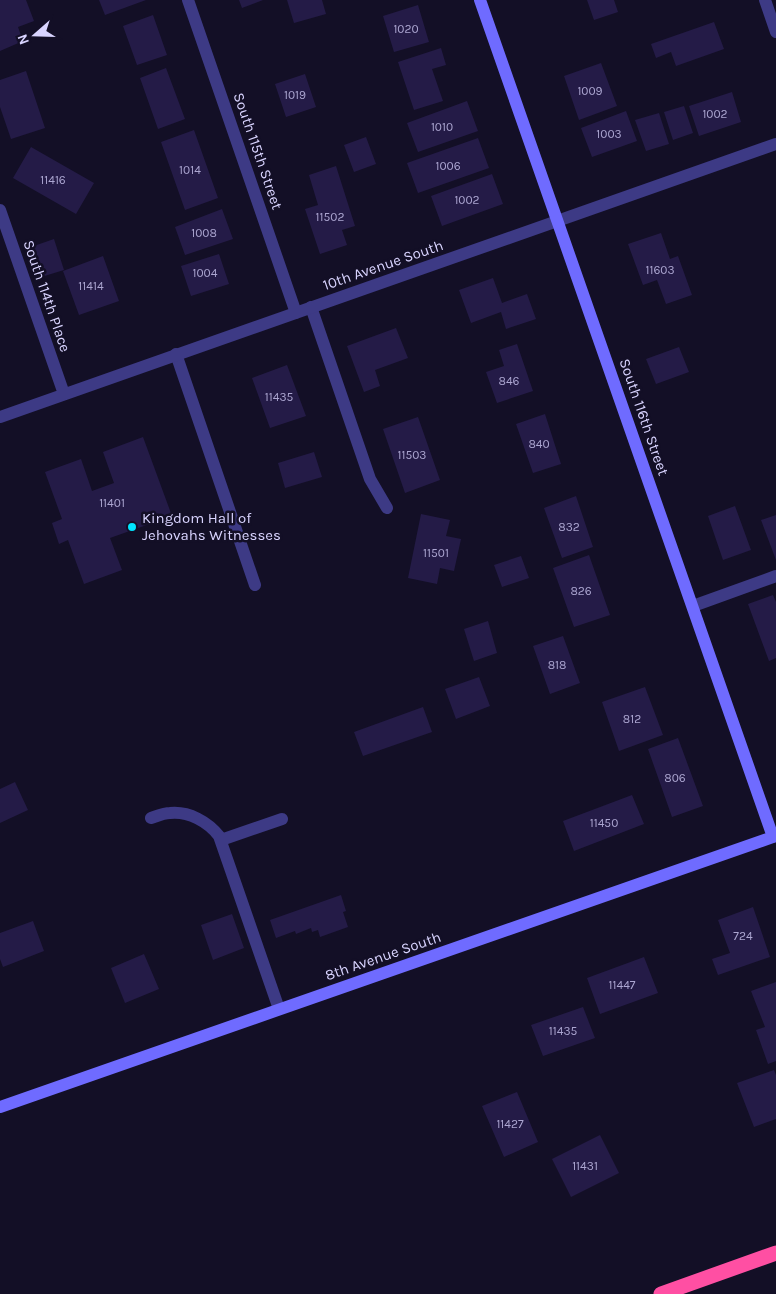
<svg xmlns="http://www.w3.org/2000/svg" width="776" height="1294" font-family="Karla,sans-serif">
<style>
.building{fill:#241b47}
.lines{fill:none;stroke-linecap:round;stroke-linejoin:round}
.lane{stroke:#3d3a85;stroke-width:12}
.street{stroke:#3d3a85;stroke-width:12}
.secondary{stroke:#6f6bff;stroke-width:12}
.highway{stroke:#ff4fa3;stroke-width:15}
.poi-dot{fill:#00e5ff;stroke:#130f26;stroke-width:2}
.labels{text-anchor:middle;stroke-width:5;stroke-linejoin:round;paint-order:stroke}
.number-label{font-size:12px;fill:#aca6d1}
.street-label{font-size:15px;fill:#d9d4ff;stroke:#130f26}
.poi-label{font-size:15px;fill:#d9d4ff;stroke:#130f26;text-anchor:start}
</style>
<rect width="100%" height="100%" fill="#130f26"/>
<path class="building" d="M 0,0 L 26,0 L 34,21 L 18,27 L 23,41 L 0,51 Z
M 99,0 L 146,0 L 105,15 Z
M 239,0 L 263,0 L 242,8 Z
M 287,0 L 322,0 L 326,14 L 294,23 Z
M 587,0 L 614,0 L 618,12 L 594,20 Z
M 418,5 L 429,42 L 394,52 L 383,16 Z
M 153,15 L 167,55 L 137,65 L 123,26 Z
M 714,22 L 724,49 L 676,66 L 671,52 L 656,58 L 651,44 Z
M 441,48 L 446,65 L 432,69 L 443,101 L 414,110 L 398,62 Z
M 601,63 L 617,106 L 579,120 L 564,76 Z
M 166,68 L 185,119 L 158,129 L 140,78 Z
M 26,71 L 45,128 L 11,139 L 0,107 L 0,80 Z
M 305,74 L 316,107 L 286,117 L 275,84 Z
M 732,92 L 741,122 L 699,136 L 689,106 Z
M 467,101 L 478,131 L 418,152 L 407,123 Z
M 684,106 L 693,133 L 673,140 L 664,112 Z
M 626,111 L 637,141 L 592,157 L 581,128 Z
M 659,113 L 669,144 L 646,151 L 635,120 Z
M 194,130 L 218,198 L 185,210 L 161,142 Z
M 366,137 L 376,164 L 354,172 L 344,145 Z
M 478,138 L 489,168 L 418,193 L 407,163 Z
M 31,147 L 94,183 L 76,214 L 13,178 Z
M 336,166 L 355,226 L 342,230 L 347,245 L 320,254 L 305,209 L 318,205 L 309,175 Z
M 492,174 L 503,204 L 442,226 L 431,196 Z
M 222,209 L 233,239 L 185,255 L 175,227 Z
M 661,233 L 670,259 L 678,256 L 692,295 L 666,304 L 657,280 L 643,285 L 628,244 Z
M 54,239 L 64,270 L 38,278 L 28,248 Z
M 219,254 L 229,284 L 191,296 L 181,266 Z
M 103,256 L 119,301 L 79,315 L 63,271 Z
M 493,278 L 502,303 L 527,294 L 536,319 L 506,329 L 501,312 L 471,323 L 459,290 Z
M 396,328 L 408,358 L 375,370 L 380,386 L 364,392 L 347,346 Z
M 517,344 L 533,391 L 497,403 L 486,372 L 504,366 L 499,350 Z
M 679,347 L 689,372 L 656,384 L 646,359 Z
M 287,365 L 306,416 L 270,428 L 252,378 Z
M 545,414 L 561,464 L 533,473 L 516,424 Z
M 418,417 L 440,480 L 405,493 L 383,429 Z
M 143,437 L 172,516 L 110,538 L 122,570 L 84,584 L 68,540 L 59,544 L 52,523 L 62,519 L 45,472 L 81,459 L 92,491 L 114,483 L 103,452 Z
M 314,452 L 322,477 L 285,488 L 278,463 Z
M 576,496 L 593,547 L 562,558 L 544,508 Z
M 735,506 L 751,550 L 723,560 L 708,516 Z
M 421,514 L 450,520 L 446,536 L 461,539 L 454,571 L 440,568 L 437,584 L 408,578 Z
M 776,515 L 776,560 L 761,520 Z
M 589,555 L 610,615 L 574,627 L 553,568 Z
M 521,556 L 529,578 L 502,587 L 494,565 Z
M 773,595 L 776,602 L 776,658 L 769,661 L 748,604 Z
M 488,621 L 497,653 L 474,661 L 464,629 Z
M 563,636 L 580,683 L 550,694 L 533,646 Z
M 479,677 L 490,706 L 456,719 L 445,689 Z
M 645,687 L 663,735 L 619,751 L 602,702 Z
M 423,707 L 432,732 L 363,756 L 354,732 Z
M 678,738 L 703,806 L 672,817 L 648,749 Z
M 15,782 L 28,810 L 0,823 L 0,789 Z
M 632,795 L 644,824 L 574,851 L 563,821 Z
M 341,895 L 346,911 L 343,912 L 348,927 L 320,937 L 318,930 L 312,932 L 311,928 L 296,934 L 295,931 L 276,938 L 270,920 Z
M 753,907 L 770,957 L 718,975 L 712,959 L 730,953 L 718,920 Z
M 232,914 L 244,948 L 213,960 L 201,925 Z
M 33,921 L 44,951 L 3,967 L 0,959 L 0,933 Z
M 144,954 L 159,989 L 125,1003 L 111,968 Z
M 644,957 L 658,993 L 600,1014 L 587,978 Z
M 776,982 L 776,1061 L 768,1064 L 756,1030 L 765,1027 L 751,991 Z
M 583,1007 L 595,1038 L 543,1056 L 531,1025 Z
M 774,1070 L 776,1075 L 776,1119 L 754,1127 L 737,1083 Z
M 517,1092 L 538,1142 L 504,1157 L 482,1106 Z
M 600,1135 L 619,1173 L 571,1197 L 552,1159 Z"/>
<g class="lines">
<path class="lane" d="M 311,307 L 370,479 L 387,508
M 176,354 L 255,585
M 693,606 L 776,576
M 151,818 C 157,816 164,813 170,813 C 189,811 208,822 219,836 L 279,1009
M 221,840 L 282,819"/>
<path class="street" d="M 188,0 L 296,313
M 765,0 L 776,32
M 0,210 L 64,394
M 0,417 L 776,144"/>
<path class="secondary" d="M 480,0 L 773,837
M 0,1107 L 776,836"/>
<path class="highway" d="M 661,1294 L 776,1253"/>
</g>
<circle class="poi-dot" cx="132" cy="527" r="5"/>
<g class="labels">
<g class="number-label">
<text x="406" y="33">1020</text>
<text x="590" y="95">1009</text>
<text x="295" y="99">1019</text>
<text x="715" y="118">1002</text>
<text x="442" y="131">1010</text>
<text x="609" y="138">1003</text>
<text x="448" y="170">1006</text>
<text x="190" y="174">1014</text>
<text x="53" y="184">11416</text>
<text x="467" y="204">1002</text>
<text x="330" y="221">11502</text>
<text x="204" y="237">1008</text>
<text x="660" y="274">11603</text>
<text x="205" y="277">1004</text>
<text x="91" y="290">11414</text>
<text x="509" y="385">846</text>
<text x="279" y="401">11435</text>
<text x="539" y="448">840</text>
<text x="412" y="459">11503</text>
<text x="112" y="507">11401</text>
<text x="569" y="531">832</text>
<text x="436" y="557">11501</text>
<text x="581" y="595">826</text>
<text x="557" y="669">818</text>
<text x="632" y="723">812</text>
<text x="675" y="782">806</text>
<text x="604" y="827">11450</text>
<text x="743" y="940">724</text>
<text x="622" y="989">11447</text>
<text x="563" y="1035">11435</text>
<text x="510" y="1128">11427</text>
<text x="585" y="1170">11431</text>
</g>
<g class="street-label">
<text transform="translate(258 151) rotate(71)" y="5">South 115th Street</text>
<text transform="translate(383 265) rotate(-19)" y="5">10th Avenue South</text>
<text transform="translate(47 296) rotate(71)" y="5">South 114th Place</text>
<text transform="translate(644 417) rotate(71)" y="5">South 116th Street</text>
<text transform="translate(383 956) rotate(-19)" y="5">8th Avenue South</text>
</g>
<g class="poi-label">
<text x="142" y="523">Kingdom Hall of<tspan x="142" dy="17">Jehovahs Witnesses</tspan></text>
</g>
</g>
<g transform="translate(35 35) rotate(250)" stroke="#130f26" stroke-width="4" paint-order="stroke">
<path d="M0-4L9 19L0 12L-9 19Z" fill="#d9d4ff"/>
<text y="-8" font-size="14" font-weight="bold" text-anchor="middle" fill="#d9d4ff">N</text>
</g>
</svg>
